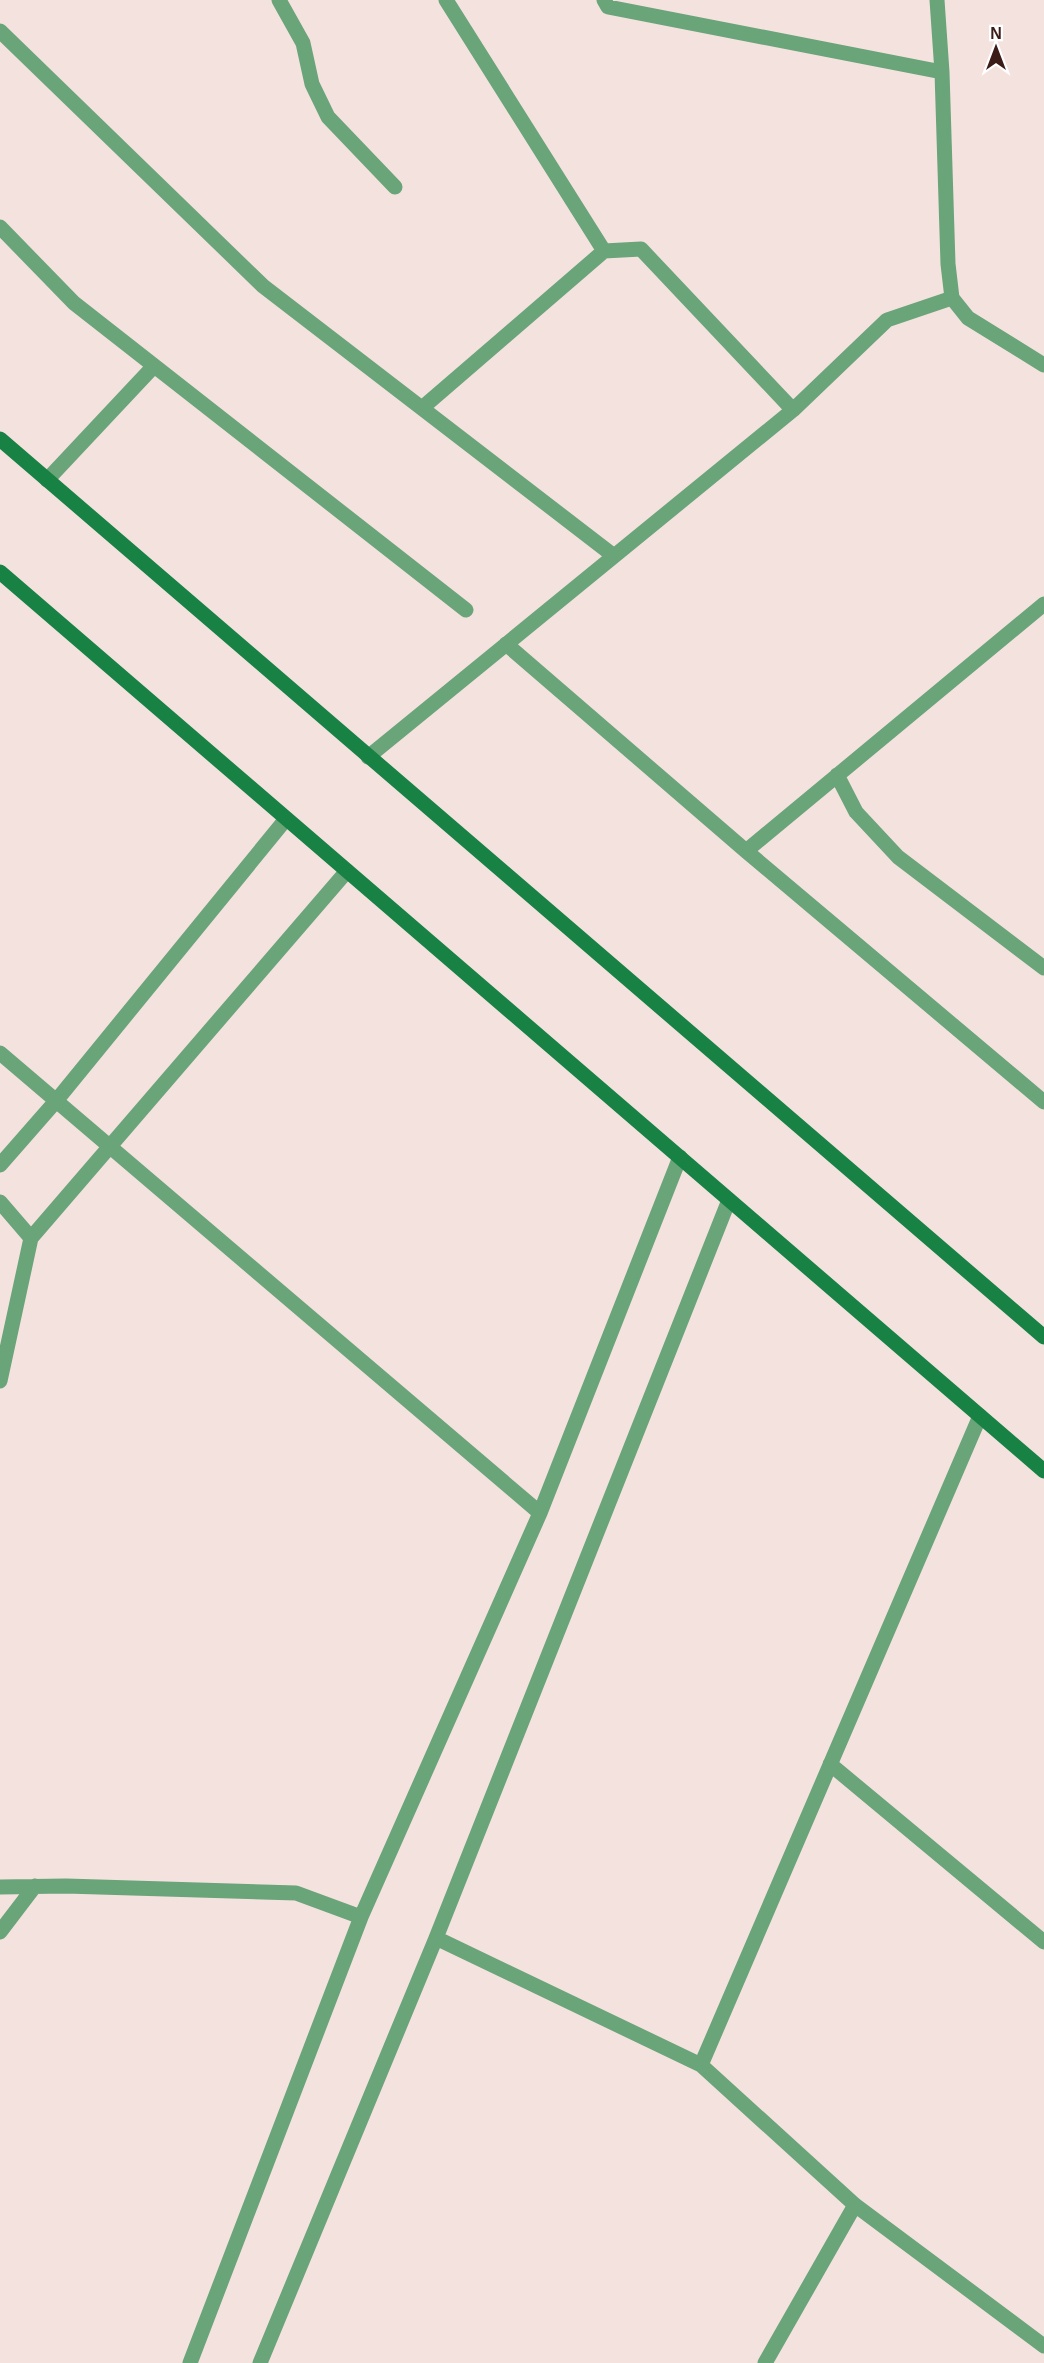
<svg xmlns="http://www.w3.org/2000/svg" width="1044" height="2363" font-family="Helvetica,sans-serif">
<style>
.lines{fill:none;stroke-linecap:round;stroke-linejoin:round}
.street{stroke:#6aa479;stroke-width:15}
.secondary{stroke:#178243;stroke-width:15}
</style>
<rect width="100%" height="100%" fill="#f4e2df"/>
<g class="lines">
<path class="street" d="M 279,0 L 303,43 L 312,84 L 328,117 L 395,187
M 446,0 L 604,251 L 641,249 L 793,410
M 604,0 L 608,7 L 942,72
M 937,0 L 942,72 L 948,264 L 952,298 L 968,318 L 1044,365
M 0,31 L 263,286 L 614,556
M 0,227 L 74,303 L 466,610
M 422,408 L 604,251
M 47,480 L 154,366
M 506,644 L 746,851 L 1044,1102
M 368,757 L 793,410 L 887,320 L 952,298
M 837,775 L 856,812 L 898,857 L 1044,968
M 746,851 L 1044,604
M 0,1053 L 540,1513
M 0,1165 L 56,1101 L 286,819
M 0,1202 L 31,1238 L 0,1381
M 31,1238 L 347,871
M 830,1764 L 1044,1942
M 0,1887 L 66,1886 L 296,1893 L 361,1917
M 0,1932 L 35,1886
M 436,1938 L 701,2065 L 855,2205 L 1044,2346
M 701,2065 L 980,1416
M 190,2363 L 361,1917 L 540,1513 L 680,1157
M 260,2363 L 436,1938 L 729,1200
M 765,2363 L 855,2205"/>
<path class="secondary" d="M 0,439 L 1044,1337
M 0,572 L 1044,1471"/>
</g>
<g transform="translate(996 48)" stroke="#ffffff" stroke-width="4.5" paint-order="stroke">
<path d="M0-4.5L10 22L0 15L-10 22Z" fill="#3b1c17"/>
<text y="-9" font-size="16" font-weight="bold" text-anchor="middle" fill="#3b1c17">N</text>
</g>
</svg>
